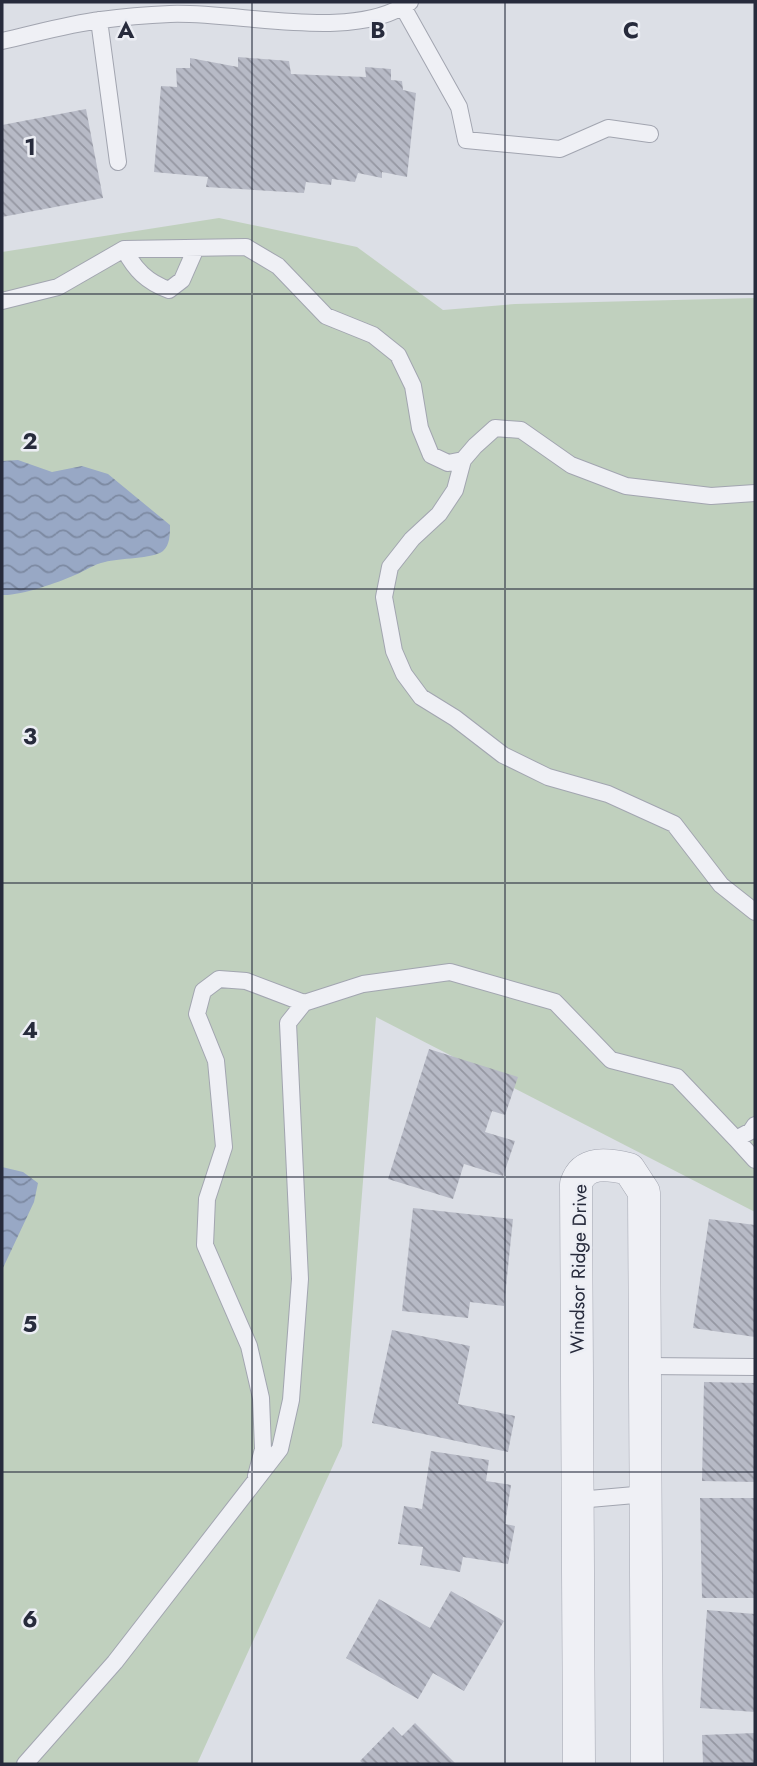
<svg xmlns="http://www.w3.org/2000/svg" width="757" height="1766" font-family="Jost,sans-serif">
<style>
.green{fill:#c0d0be}
.water{fill:url(#water-waves)}
.building{fill:url(#building-back-hatch)}
.lines{fill:none;stroke-linecap:round;stroke-linejoin:round}
.lane-casing{stroke:#a2a5b0;stroke-width:18}
.street-casing{stroke:#a2a5b0;stroke-width:33}
.lane{stroke:#eff0f5;stroke-width:16}
.street{stroke:#eff0f5;stroke-width:32}
.grid{fill:none;stroke:#272b3c;stroke-width:2;stroke-opacity:0.55}
.labels{text-anchor:middle;stroke-width:5;stroke-linejoin:round;paint-order:stroke}
.street-label{font-size:19px;fill:#272b3c;stroke:#eceef4}
.grid-label{font-size:23px;text-anchor:middle;font-weight:bold;fill:#272b3c;stroke:#eceef4;stroke-width:5;stroke-linejoin:round;paint-order:stroke}
</style>
<defs>
<pattern id="water-waves" width="16" height="10" patternUnits="userSpaceOnUse" patternTransform="scale(1.75)"><rect width="16" height="10" fill="#98a8c5"/><path d="M0 5q4-4 8 0t8 0" fill="none" stroke="#7c89a1"/></pattern>
<pattern id="building-back-hatch" width="6" height="6" patternUnits="userSpaceOnUse" patternTransform="scale(1.75)"><rect width="6" height="6" fill="#b7bac6"/><path d="M-1 5l2 2M0 0l6 6M5-1l2 2" fill="none" stroke="#9597a2"/></pattern>
</defs>
<rect width="100%" height="100%" fill="#dcdfe6"/>
<path class="green" d="M 219,218 L 357,247 L 443,310 L 515,304 L 755,298 L 755,1212 L 376,1017 L 342,1446 L 197,1764 L 2,1764 L 2,252 Z"/>
<path class="water" d="M 18,460 L 52,472 L 82,466 L 108,474 L 170,525 C 170,534 170,545 163,551 C 153,559 119,558 105,562 C 94,564 85,571 75,575 C 57,583 20,596 2,595 L 2,461 Z
M 2,1167 L 23,1172 L 38,1183 L 34,1202 L 2,1270 Z"/>
<path class="building" d="M 238,57 L 289,61 L 291,74 L 366,77 L 365,67 L 391,69 L 391,80 L 402,81 L 403,90 L 416,93 L 407,177 L 382,172 L 382,178 L 358,173 L 355,182 L 332,179 L 331,185 L 306,182 L 304,193 L 206,187 L 208,177 L 154,172 L 161,86 L 177,87 L 176,68 L 190,68 L 190,58 L 238,67 Z
M 86,109 L 103,198 L 2,217 L 2,125 Z
M 429,1049 L 518,1077 L 505,1115 L 492,1111 L 485,1132 L 515,1141 L 503,1176 L 464,1164 L 453,1199 L 388,1179 Z
M 413,1208 L 513,1219 L 504,1306 L 470,1302 L 468,1318 L 402,1311 Z
M 709,1219 L 755,1225 L 755,1337 L 693,1328 Z
M 392,1330 L 470,1346 L 458,1404 L 515,1416 L 508,1452 L 372,1423 Z
M 704,1382 L 755,1383 L 755,1482 L 702,1481 Z
M 431,1451 L 489,1460 L 486,1481 L 511,1485 L 505,1524 L 515,1526 L 508,1564 L 463,1557 L 460,1572 L 420,1565 L 423,1547 L 398,1544 L 404,1506 L 422,1509 Z
M 700,1498 L 755,1498 L 755,1598 L 702,1598 Z
M 451,1591 L 504,1621 L 464,1691 L 433,1673 L 418,1699 L 346,1658 L 379,1599 L 430,1628 Z
M 707,1610 L 755,1614 L 755,1712 L 700,1708 Z
M 415,1723 L 456,1764 L 364,1764 L 360,1761 L 393,1727 L 402,1736 Z
M 755,1733 L 755,1764 L 703,1764 L 702,1735 Z"/>
<g class="lines">
<defs>
<path id="lane" d="M 403,7 L 459,107 L 466,140 L 560,149 L 608,128 L 650,134
M 99,20 L 118,162
M 2,41 C 34,34 68,24 101,20 C 123,17 147,15 170,14 C 238,11 353,43 410,2
M 124,249 C 135,270 147,282 169,290 L 182,280 L 196,248
M 2,301 L 58,287 L 124,249 L 246,247 L 278,266 L 326,316 L 373,335 L 398,355 L 413,386 L 420,428 L 431,455 L 448,463 L 463,460
M 755,493 L 711,496 L 626,486 L 571,465 L 521,430 L 495,428 L 475,446 L 463,460 L 455,490 L 439,514 L 412,539 L 390,567 L 384,597 L 394,651 L 404,674 L 421,697 L 455,718 L 503,755 L 548,777 L 608,794 L 674,824 L 721,885 L 755,912
M 736,1139 L 755,1160
M 645,1366 L 755,1367
M 256,1476 L 263,1449 L 261,1398 L 249,1346 L 205,1245 L 207,1199 L 224,1147 L 216,1061 L 197,1014 L 203,991 L 219,979 L 246,981 L 304,1003
M 578,1500 L 646,1494
M 25,1764 L 115,1662 L 280,1449 L 291,1400 L 300,1279 L 288,1023 L 304,1003 L 363,984 L 450,972 L 555,1002 L 611,1060 L 677,1077 L 736,1139 L 751,1131 L 755,1125"/>
<path id="street" d="M 579,1764 L 576,1184 C 584,1160 608,1164 629,1169 L 644,1192 L 647,1764"/>
</defs>
<use href="#lane" class="lane-casing"/>
<use href="#street" class="street-casing"/>
<use href="#lane" class="lane"/>
<use href="#street" class="street"/>
</g>
<path class="grid" d="M 252,2 L 252,1764M 505,2 L 505,1764M 2,294 L 755,294M 2,589 L 755,589M 2,883 L 755,883M 2,1177 L 755,1177M 2,1472 L 755,1472"/>
<g class="labels">
<g class="street-label">
<text transform="translate(578 1269) rotate(-89)" y="7">Windsor Ridge Drive</text>
</g>
</g>
<g class="grid-label">
<text x="126" y="38">A</text>
<text x="378" y="38">B</text>
<text x="631" y="38">C</text>
<text x="30" y="155">1</text>
<text x="30" y="449">2</text>
<text x="30" y="744">3</text>
<text x="30" y="1038">4</text>
<text x="30" y="1332">5</text>
<text x="30" y="1627">6</text>
</g>
<rect width="757" height="1766" fill="none" stroke="#272b3c" stroke-width="7"/>
</svg>
